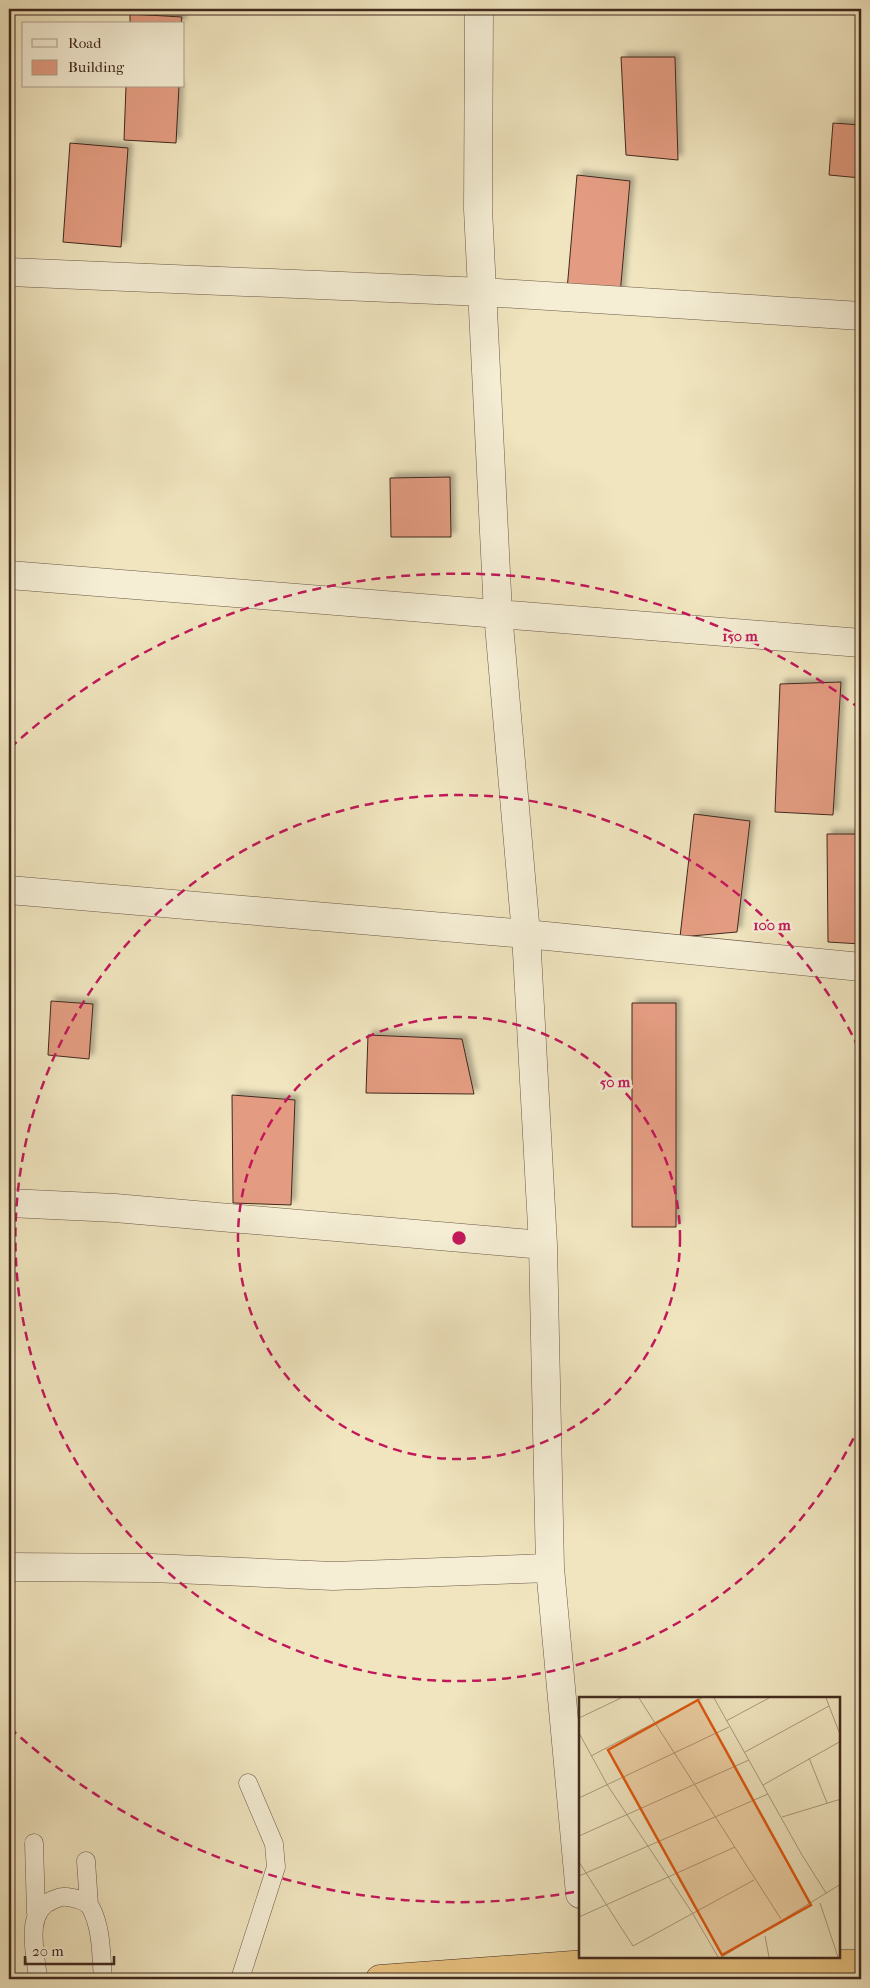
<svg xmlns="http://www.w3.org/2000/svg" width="870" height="1988" font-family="'IM FELL French Canon',serif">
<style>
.building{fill:#e39c81;stroke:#40291d;filter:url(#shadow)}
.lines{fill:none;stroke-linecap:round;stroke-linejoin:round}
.lane-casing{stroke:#6c5846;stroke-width:19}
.street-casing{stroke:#6c5846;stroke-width:29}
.highway-casing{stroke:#40291d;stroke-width:29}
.lane{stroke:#f5eed5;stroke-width:18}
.street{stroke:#f5eed5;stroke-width:28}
.highway{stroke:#e8c280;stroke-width:28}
.ring{fill:none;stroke:#c2185b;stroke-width:2.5;stroke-dasharray:9 6}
.inset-road{fill:none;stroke:#aa9a7e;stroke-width:1}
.view{fill:#e0570d;fill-opacity:0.15;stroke:#e0570d;stroke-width:2.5}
.inset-edge{fill:none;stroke:#40291d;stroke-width:2.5}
.centre{fill:#c2185b;stroke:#f5eed5;stroke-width:2.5}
.ring-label{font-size:15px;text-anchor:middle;font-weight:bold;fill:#c2185b;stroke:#f5eed5;stroke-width:5;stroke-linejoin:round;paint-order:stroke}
</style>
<defs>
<filter id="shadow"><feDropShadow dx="4.5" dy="-4.5" stdDeviation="2.5" flood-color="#0004"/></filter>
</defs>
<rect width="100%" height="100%" fill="#f0e5bf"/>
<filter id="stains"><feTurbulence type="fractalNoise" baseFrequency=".004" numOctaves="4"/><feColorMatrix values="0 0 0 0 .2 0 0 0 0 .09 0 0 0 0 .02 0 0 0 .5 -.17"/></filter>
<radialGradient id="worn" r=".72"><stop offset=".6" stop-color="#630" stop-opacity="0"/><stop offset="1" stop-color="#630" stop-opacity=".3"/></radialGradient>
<path class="building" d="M 130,14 L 182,17 L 181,24 L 130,24 Z
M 621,57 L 675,57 L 678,160 L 626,155 Z
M 126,86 L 179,86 L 176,143 L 124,140 Z
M 833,123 L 861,125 L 861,178 L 829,175 Z
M 70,143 L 128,148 L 121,247 L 63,242 Z
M 577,175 L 630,181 L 620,295 L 567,290 Z
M 450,477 L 451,537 L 391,537 L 390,478 Z
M 841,682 L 833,815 L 775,812 L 780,684 Z
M 694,814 L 750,821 L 737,932 L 680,937 Z
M 827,834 L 861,834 L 861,944 L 828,942 Z
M 51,1001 L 93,1004 L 89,1059 L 48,1055 Z
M 632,1003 L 676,1003 L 676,1227 L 632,1227 Z
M 368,1035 L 462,1039 L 474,1094 L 366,1093 Z
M 232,1095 L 295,1100 L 291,1205 L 233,1203 Z"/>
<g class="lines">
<defs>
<path id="lane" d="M 34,1843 L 36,1913
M 86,1861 L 89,1905
M 38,1979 C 36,1955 23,1911 53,1900 C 58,1898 61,1896 67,1897 C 75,1898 87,1901 91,1908 C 102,1929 101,1956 103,1979
M 240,1979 L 276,1867 L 274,1844 L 248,1783"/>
<path id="street" d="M 479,9 L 478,209 L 498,613 L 526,934 L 543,1245 L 550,1568 L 580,1894
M 9,272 L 483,292 L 861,316
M 9,575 L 861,643
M 9,890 L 526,934 L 861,967
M 9,1203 L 115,1208 L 543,1245
M 9,1567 L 152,1568 L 333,1576 L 550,1568"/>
<path id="highway" d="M 380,1979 L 586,1964 L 861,1964"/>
</defs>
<use href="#lane" class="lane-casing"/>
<use href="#street" class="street-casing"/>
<use href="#highway" class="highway-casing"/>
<use href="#lane" class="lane"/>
<use href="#street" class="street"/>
<use href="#highway" class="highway"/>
</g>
<g class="ring">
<circle cx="459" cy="1238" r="221"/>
<path d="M860 1425A443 443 0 1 1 860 1051"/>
<path d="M574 1892A664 664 0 0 1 10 1728M10 748A664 664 0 0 1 859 708"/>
</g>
<g transform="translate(579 1697)">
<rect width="261" height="261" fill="#f0e5bf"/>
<path class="inset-road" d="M 60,1 L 202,222M 135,1 L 223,158 L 247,196M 247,1 L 262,40M 0,21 L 42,1M 147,24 L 190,1M 0,36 L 29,89 L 114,217 L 139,260M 166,55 L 250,9M 12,59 L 123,1M 230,61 L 248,106M 184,88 L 262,44M 0,101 L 150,30M 203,120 L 262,102M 0,139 L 170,63M 0,165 L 54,249 L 175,183M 0,179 L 189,97M 241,206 L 259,260M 0,220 L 156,150M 186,239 L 190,260M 143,260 L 262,187"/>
<path class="view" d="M 119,3 L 232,208 L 143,258 L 29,53 Z"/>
<rect width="261" height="261" class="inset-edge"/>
</g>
<circle cx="459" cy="1238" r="8" class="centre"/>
<g class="ring-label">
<text x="740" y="641">150 m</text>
<text x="772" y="930">100 m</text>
<text x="615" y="1087">50 m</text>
</g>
<rect width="870" height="1988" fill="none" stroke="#f0e5bf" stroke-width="30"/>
<rect x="10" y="10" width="850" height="1968" fill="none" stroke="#40291d" stroke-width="2.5"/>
<rect x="15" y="15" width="840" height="1958" fill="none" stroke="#40291d"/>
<rect x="22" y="22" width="162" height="65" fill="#f5eed5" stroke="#ad9f8b"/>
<rect x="32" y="39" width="25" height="8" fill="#f5eed5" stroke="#ad9f8b"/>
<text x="68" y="48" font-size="15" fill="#40291d">Road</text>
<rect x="32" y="60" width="25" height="15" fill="#e39c81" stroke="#ad9f8b"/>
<text x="68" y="72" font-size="15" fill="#40291d">Building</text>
<path d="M25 1956v8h89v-8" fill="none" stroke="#40291d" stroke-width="2.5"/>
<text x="32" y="1956" font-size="15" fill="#40291d" stroke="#f5eed5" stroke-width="4" paint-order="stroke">20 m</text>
<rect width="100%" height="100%" filter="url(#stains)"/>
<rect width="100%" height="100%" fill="url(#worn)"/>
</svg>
